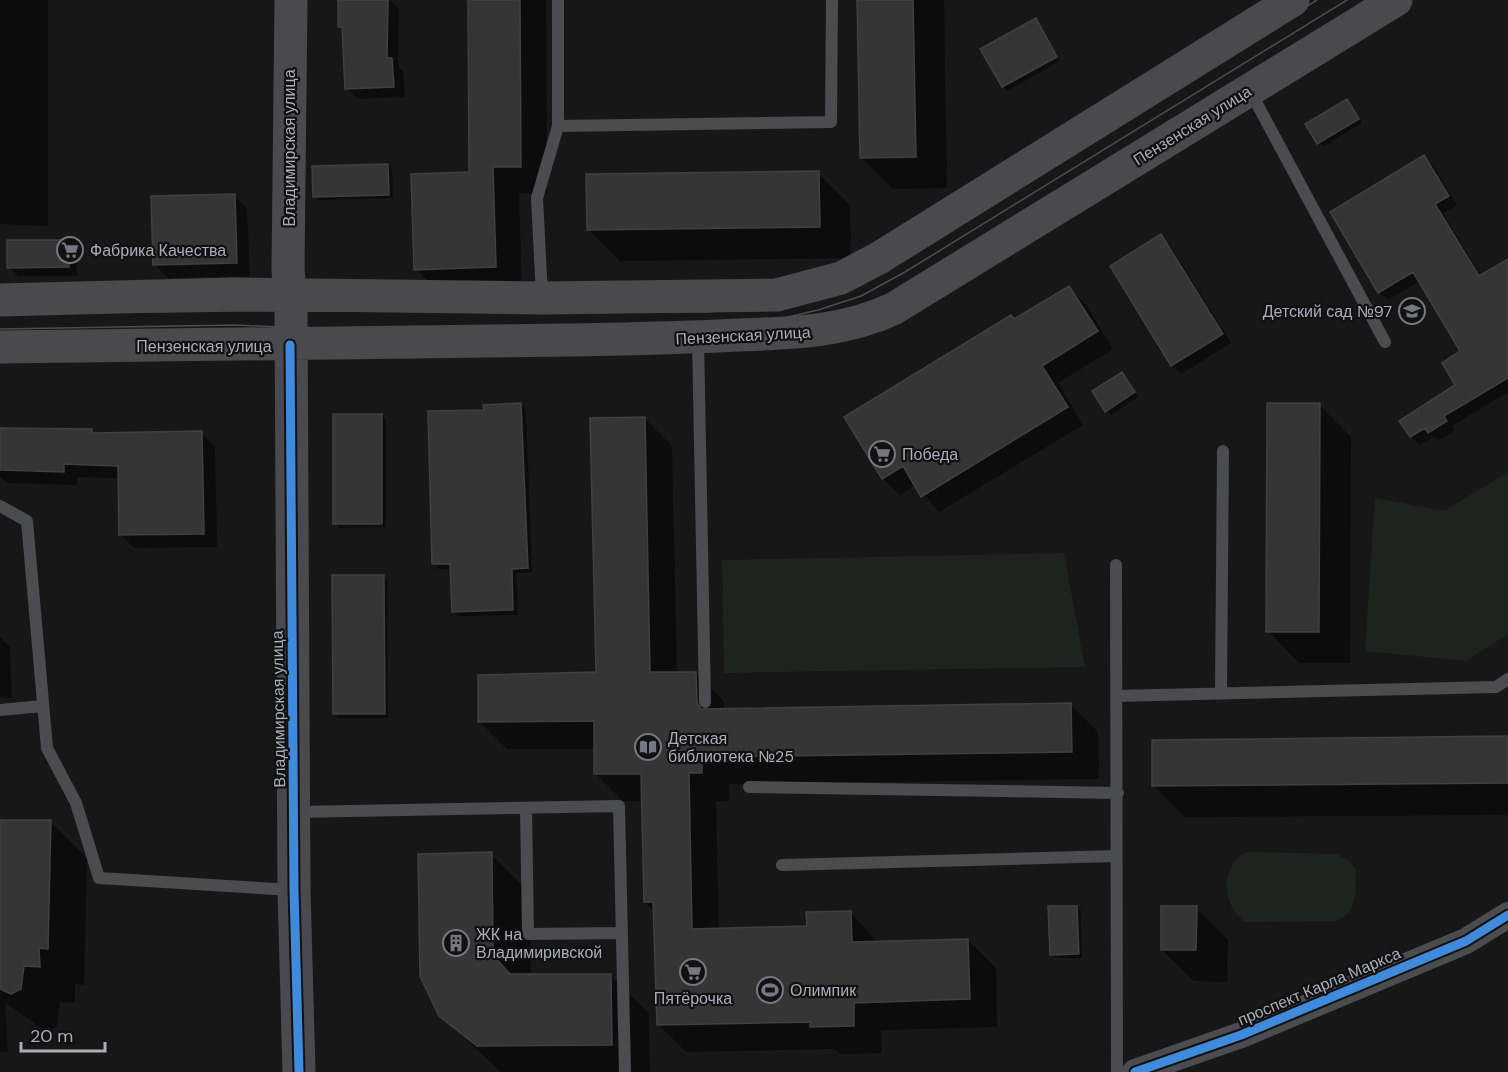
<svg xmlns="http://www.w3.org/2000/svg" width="1508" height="1072" font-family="'DM Sans',sans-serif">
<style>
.green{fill:#1d241e}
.shadow{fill:#0007}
.building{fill:#353536;stroke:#3f4043;stroke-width:1.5}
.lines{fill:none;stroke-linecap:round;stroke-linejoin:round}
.lane{stroke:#4b4c50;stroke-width:12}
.street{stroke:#4b4c50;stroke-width:26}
.secondary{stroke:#4a4a4e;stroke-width:33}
.tram{stroke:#4b4c4f;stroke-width:1.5}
.cycleway-casing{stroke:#111113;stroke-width:13}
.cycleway{stroke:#408adc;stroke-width:9}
.labels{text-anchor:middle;stroke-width:4.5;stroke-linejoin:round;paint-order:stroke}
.street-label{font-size:16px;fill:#a8adb8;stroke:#111113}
.poi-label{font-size:16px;fill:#a8adb8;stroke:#111113;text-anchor:start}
</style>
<rect width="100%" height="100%" fill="#171717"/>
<path class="green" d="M 1508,472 L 1508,634 L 1466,661 L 1365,651 L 1375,498 L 1444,511 Z
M 1064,553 L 1085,667 L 724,673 L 722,560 Z
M 1246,852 L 1336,854 L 1347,859 L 1356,869 C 1355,891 1359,911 1337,921 L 1245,922 C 1222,906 1219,867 1246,852 Z"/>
<path class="shadow" d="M 0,0 L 48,0 L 48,226 L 0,224 Z
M 340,0 L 390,0 L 399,9 L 398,66 L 403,71 L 405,97 L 358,99 L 347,88 L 343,30 L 340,26 Z
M 469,0 L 546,0 L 547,194 L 519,193 L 522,293 L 443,296 L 416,269 L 470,174 Z
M 859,0 L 944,0 L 947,188 L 893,189 L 861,157 Z
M 1035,20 L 1060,61 L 1007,91 L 982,49 Z
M 1347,101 L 1362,123 L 1323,147 L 1319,143 Z
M 1424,157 L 1433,165 L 1457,205 L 1443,213 L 1481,277 L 1508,261 L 1508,392 L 1452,426 L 1455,431 L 1438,441 L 1434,436 L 1420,445 L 1411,436 L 1457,386 L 1463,352 L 1420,281 L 1388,300 L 1379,292 Z
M 388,165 L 392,170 L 393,198 L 319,200 L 314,196 Z
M 818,173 L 850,205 L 851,258 L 620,261 L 588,229 Z
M 234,195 L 247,209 L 250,276 L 168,278 L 154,264 Z
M 1161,236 L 1170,245 L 1231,343 L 1181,374 L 1172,365 Z
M 67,241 L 76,250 L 77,276 L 18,276 L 9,267 Z
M 1069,288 L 1086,305 L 1113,349 L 1058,383 L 1083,425 L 939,512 L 916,485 L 900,495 L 883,478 Z
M 1126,378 L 1138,397 L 1111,415 L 1107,411 Z
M 521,405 L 526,409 L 532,572 L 516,573 L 518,615 L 458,616 L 453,611 L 452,569 L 439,569 L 434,564 L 485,412 Z
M 1319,405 L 1351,437 L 1350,663 L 1299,663 L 1268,631 Z
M 381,415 L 386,419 L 386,527 L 339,528 L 335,523 Z
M 644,418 L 672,446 L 677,673 L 696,673 L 724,701 L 724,710 L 1070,704 L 1098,732 L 1099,779 L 729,784 L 730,801 L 716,801 L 719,930 L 808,928 L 850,912 L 878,943 L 968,940 L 996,968 L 997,1027 L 881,1030 L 882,1053 L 840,1054 L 834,1049 L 686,1052 L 658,1024 L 655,912 L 645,902 L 643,801 L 623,801 L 595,773 L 595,749 L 507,749 L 479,721 L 597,674 Z
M 0,429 L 91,430 L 95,434 L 201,433 L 215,446 L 217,547 L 134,548 L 121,535 L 120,478 L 77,477 L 77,485 L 7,483 L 0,477 Z
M 383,576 L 387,580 L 388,718 L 339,718 L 334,714 Z
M 0,637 L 10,647 L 12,698 L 0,698 Z
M 1508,736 L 1508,815 L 1185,817 L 1153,785 Z
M 0,822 L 51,822 L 87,858 L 84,985 L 75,984 L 75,1003 L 60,1002 L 57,1026 L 52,1030 L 44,1030 L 5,1002 L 8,1052 L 0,1052 Z
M 491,854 L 530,893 L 531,976 L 610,975 L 649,1014 L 650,1072 L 501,1072 L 440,1015 Z
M 1077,907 L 1081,911 L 1082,958 L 1055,958 L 1051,954 Z
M 1196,908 L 1228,940 L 1227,982 L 1194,981 L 1162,950 Z"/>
<path class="building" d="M 338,0 L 388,0 L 387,58 L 392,58 L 394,87 L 345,89 L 342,27 L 338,27 Z
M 468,0 L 520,0 L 521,167 L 493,167 L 496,267 L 414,270 L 411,174 L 469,172 Z
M 857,0 L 913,0 L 916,157 L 860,158 Z
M 1036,18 L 1057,57 L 1002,87 L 980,49 Z
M 1347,99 L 1359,119 L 1317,144 L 1305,124 Z
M 1424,155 L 1449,196 L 1435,204 L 1479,276 L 1508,259 L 1508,378 L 1444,416 L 1447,421 L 1428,433 L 1425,428 L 1410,437 L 1399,421 L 1455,385 L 1442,363 L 1460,351 L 1413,272 L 1378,293 L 1330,212 Z
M 388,164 L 389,195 L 313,197 L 312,166 Z
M 819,171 L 820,227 L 587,230 L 586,174 Z
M 235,194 L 237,263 L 153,265 L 151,196 Z
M 1161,234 L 1223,334 L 1171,366 L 1110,266 Z
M 7,240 L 68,240 L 69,267 L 7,268 Z
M 1069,286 L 1098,331 L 1042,366 L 1068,407 L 921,497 L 903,466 L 882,479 L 844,417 L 1011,315 L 1014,319 Z
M 1122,372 L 1135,392 L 1105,412 L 1092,391 Z
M 521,403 L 528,568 L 512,569 L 513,610 L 452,612 L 450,564 L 432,564 L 428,411 L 484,410 L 483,405 Z
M 1267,403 L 1320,403 L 1319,632 L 1266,632 Z
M 333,414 L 382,414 L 382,524 L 333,524 Z
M 645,417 L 650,672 L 696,672 L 697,702 L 701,709 L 1071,703 L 1072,752 L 702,757 L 702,773 L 689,773 L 692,929 L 807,926 L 806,912 L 851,911 L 852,942 L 968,939 L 970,999 L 854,1003 L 854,1026 L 810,1027 L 810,1022 L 657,1025 L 653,902 L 644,902 L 641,774 L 594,774 L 594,721 L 478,722 L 478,675 L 596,672 L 590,418 Z
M 0,428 L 92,429 L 92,433 L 202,431 L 204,534 L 119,535 L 118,466 L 64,464 L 64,472 L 0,470 Z
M 332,575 L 384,575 L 385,714 L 333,714 Z
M 1508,736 L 1508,783 L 1152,786 L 1152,740 Z
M 0,820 L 51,820 L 48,949 L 39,948 L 40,967 L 24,966 L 21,989 L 11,994 L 0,989 Z
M 492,852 L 493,955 L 510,974 L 611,974 L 612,1045 L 477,1046 L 439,1016 L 420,976 L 418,854 Z
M 1048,906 L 1077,906 L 1079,954 L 1050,955 Z
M 1161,906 L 1197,906 L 1196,950 L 1161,950 Z"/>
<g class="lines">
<path class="lane" d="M 1250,91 L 1385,342
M 558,126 L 831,122 L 832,0
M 542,296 L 537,198 L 558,126 L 558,0
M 698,339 L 705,702
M 0,506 L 27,521 L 47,748 L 76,803 L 99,878 L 292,890
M 1116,565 L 1117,1072
M 1221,692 L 1223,451
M 1116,696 L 1496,687 L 1508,679
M 0,710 L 43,706
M 749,787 L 1118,793
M 526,808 L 528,934 L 622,933
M 296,812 L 619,806 L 625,1072
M 782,865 L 1116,856"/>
<path class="street" d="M 1135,1072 L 1241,1035 L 1466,941 L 1508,915"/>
<path class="secondary" d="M 291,0 L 288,269 L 291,311 L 294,890 L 299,1072
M 0,300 L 233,294 L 542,298 L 777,295 L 841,278 L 879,258 L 1293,0
M 0,347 C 190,346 380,343 571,340 C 627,339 683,338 738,335 C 793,333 843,332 893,309 L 1396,0"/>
<path class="tram" d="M 0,314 L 234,311 L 706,312 L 780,306 L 829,292 L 872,274 L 1317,0
M 0,329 L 235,325 L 324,329 L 697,327 L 771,321 L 818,310 L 861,296 L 905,272 L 1347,0"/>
<defs>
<path id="cycleway" d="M 290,345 L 294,890 L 299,1072
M 1135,1072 L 1241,1035 L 1466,941 L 1508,915"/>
</defs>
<use href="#cycleway" class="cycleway-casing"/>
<use href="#cycleway" class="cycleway"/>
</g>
<defs>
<symbol id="supermarket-ring" viewBox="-11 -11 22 22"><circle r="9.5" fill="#111113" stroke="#757880" stroke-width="1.5"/><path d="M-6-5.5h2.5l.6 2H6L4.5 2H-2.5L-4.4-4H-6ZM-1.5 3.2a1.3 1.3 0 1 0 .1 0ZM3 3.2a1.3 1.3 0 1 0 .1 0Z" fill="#757880"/></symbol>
<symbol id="school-ring" viewBox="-11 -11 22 22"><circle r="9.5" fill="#111113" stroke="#757880" stroke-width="1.5"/><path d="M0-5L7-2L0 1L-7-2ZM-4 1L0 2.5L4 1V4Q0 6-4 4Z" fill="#757880"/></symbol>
<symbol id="library-ring" viewBox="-11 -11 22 22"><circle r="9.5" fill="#111113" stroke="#757880" stroke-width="1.5"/><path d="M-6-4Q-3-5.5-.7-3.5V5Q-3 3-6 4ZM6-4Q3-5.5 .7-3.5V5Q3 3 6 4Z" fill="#757880"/></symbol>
<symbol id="building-ring" viewBox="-11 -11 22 22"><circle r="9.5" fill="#111113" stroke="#757880" stroke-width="1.5"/><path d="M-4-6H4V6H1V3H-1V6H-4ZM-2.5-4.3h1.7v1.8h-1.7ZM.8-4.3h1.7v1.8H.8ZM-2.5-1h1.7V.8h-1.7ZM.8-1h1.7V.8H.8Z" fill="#757880"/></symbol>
<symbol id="stadium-ring" viewBox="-11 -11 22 22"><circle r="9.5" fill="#111113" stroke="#757880" stroke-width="1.5"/><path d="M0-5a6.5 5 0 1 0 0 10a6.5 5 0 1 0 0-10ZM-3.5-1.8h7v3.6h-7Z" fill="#757880"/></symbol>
</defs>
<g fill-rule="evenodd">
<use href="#supermarket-ring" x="55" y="235" width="30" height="30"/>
<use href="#school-ring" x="1397" y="296" width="30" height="30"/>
<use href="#supermarket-ring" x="867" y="439" width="30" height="30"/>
<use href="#library-ring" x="633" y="732" width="30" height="30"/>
<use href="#building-ring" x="441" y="928" width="30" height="30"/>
<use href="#supermarket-ring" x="678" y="957" width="30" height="30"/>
<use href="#stadium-ring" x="755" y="975" width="30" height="30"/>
</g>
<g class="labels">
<g class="street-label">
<text transform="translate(1192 125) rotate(-32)" y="6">Пензенская улица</text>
<text transform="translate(289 148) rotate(-90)" y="6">Владимирская улица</text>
<text transform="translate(743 335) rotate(-3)" y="6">Пензенская улица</text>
<text x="204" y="352">Пензенская улица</text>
<text transform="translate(278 709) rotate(-91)" y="6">Владимирская улица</text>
<text transform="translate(1319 986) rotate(-23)" y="6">проспект Карла Маркса</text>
</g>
<g class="poi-label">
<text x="90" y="256">Фабрика Качества</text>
<text x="1392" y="317" text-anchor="end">Детский сад №97</text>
<text x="902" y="460">Победа</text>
<text x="668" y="744">Детская<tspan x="668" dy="18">библиотека №25</tspan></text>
<text x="476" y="940">ЖК на<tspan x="476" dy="18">Владимиривской</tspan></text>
<text x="790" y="996">Олимпик</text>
<text x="693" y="1004" text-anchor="middle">Пятёрочка</text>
</g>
</g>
<path d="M21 1042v9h84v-9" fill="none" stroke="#a8adb8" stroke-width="3"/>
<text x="30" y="1042" font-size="18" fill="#a8adb8" stroke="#111113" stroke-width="4.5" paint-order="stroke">20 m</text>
</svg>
